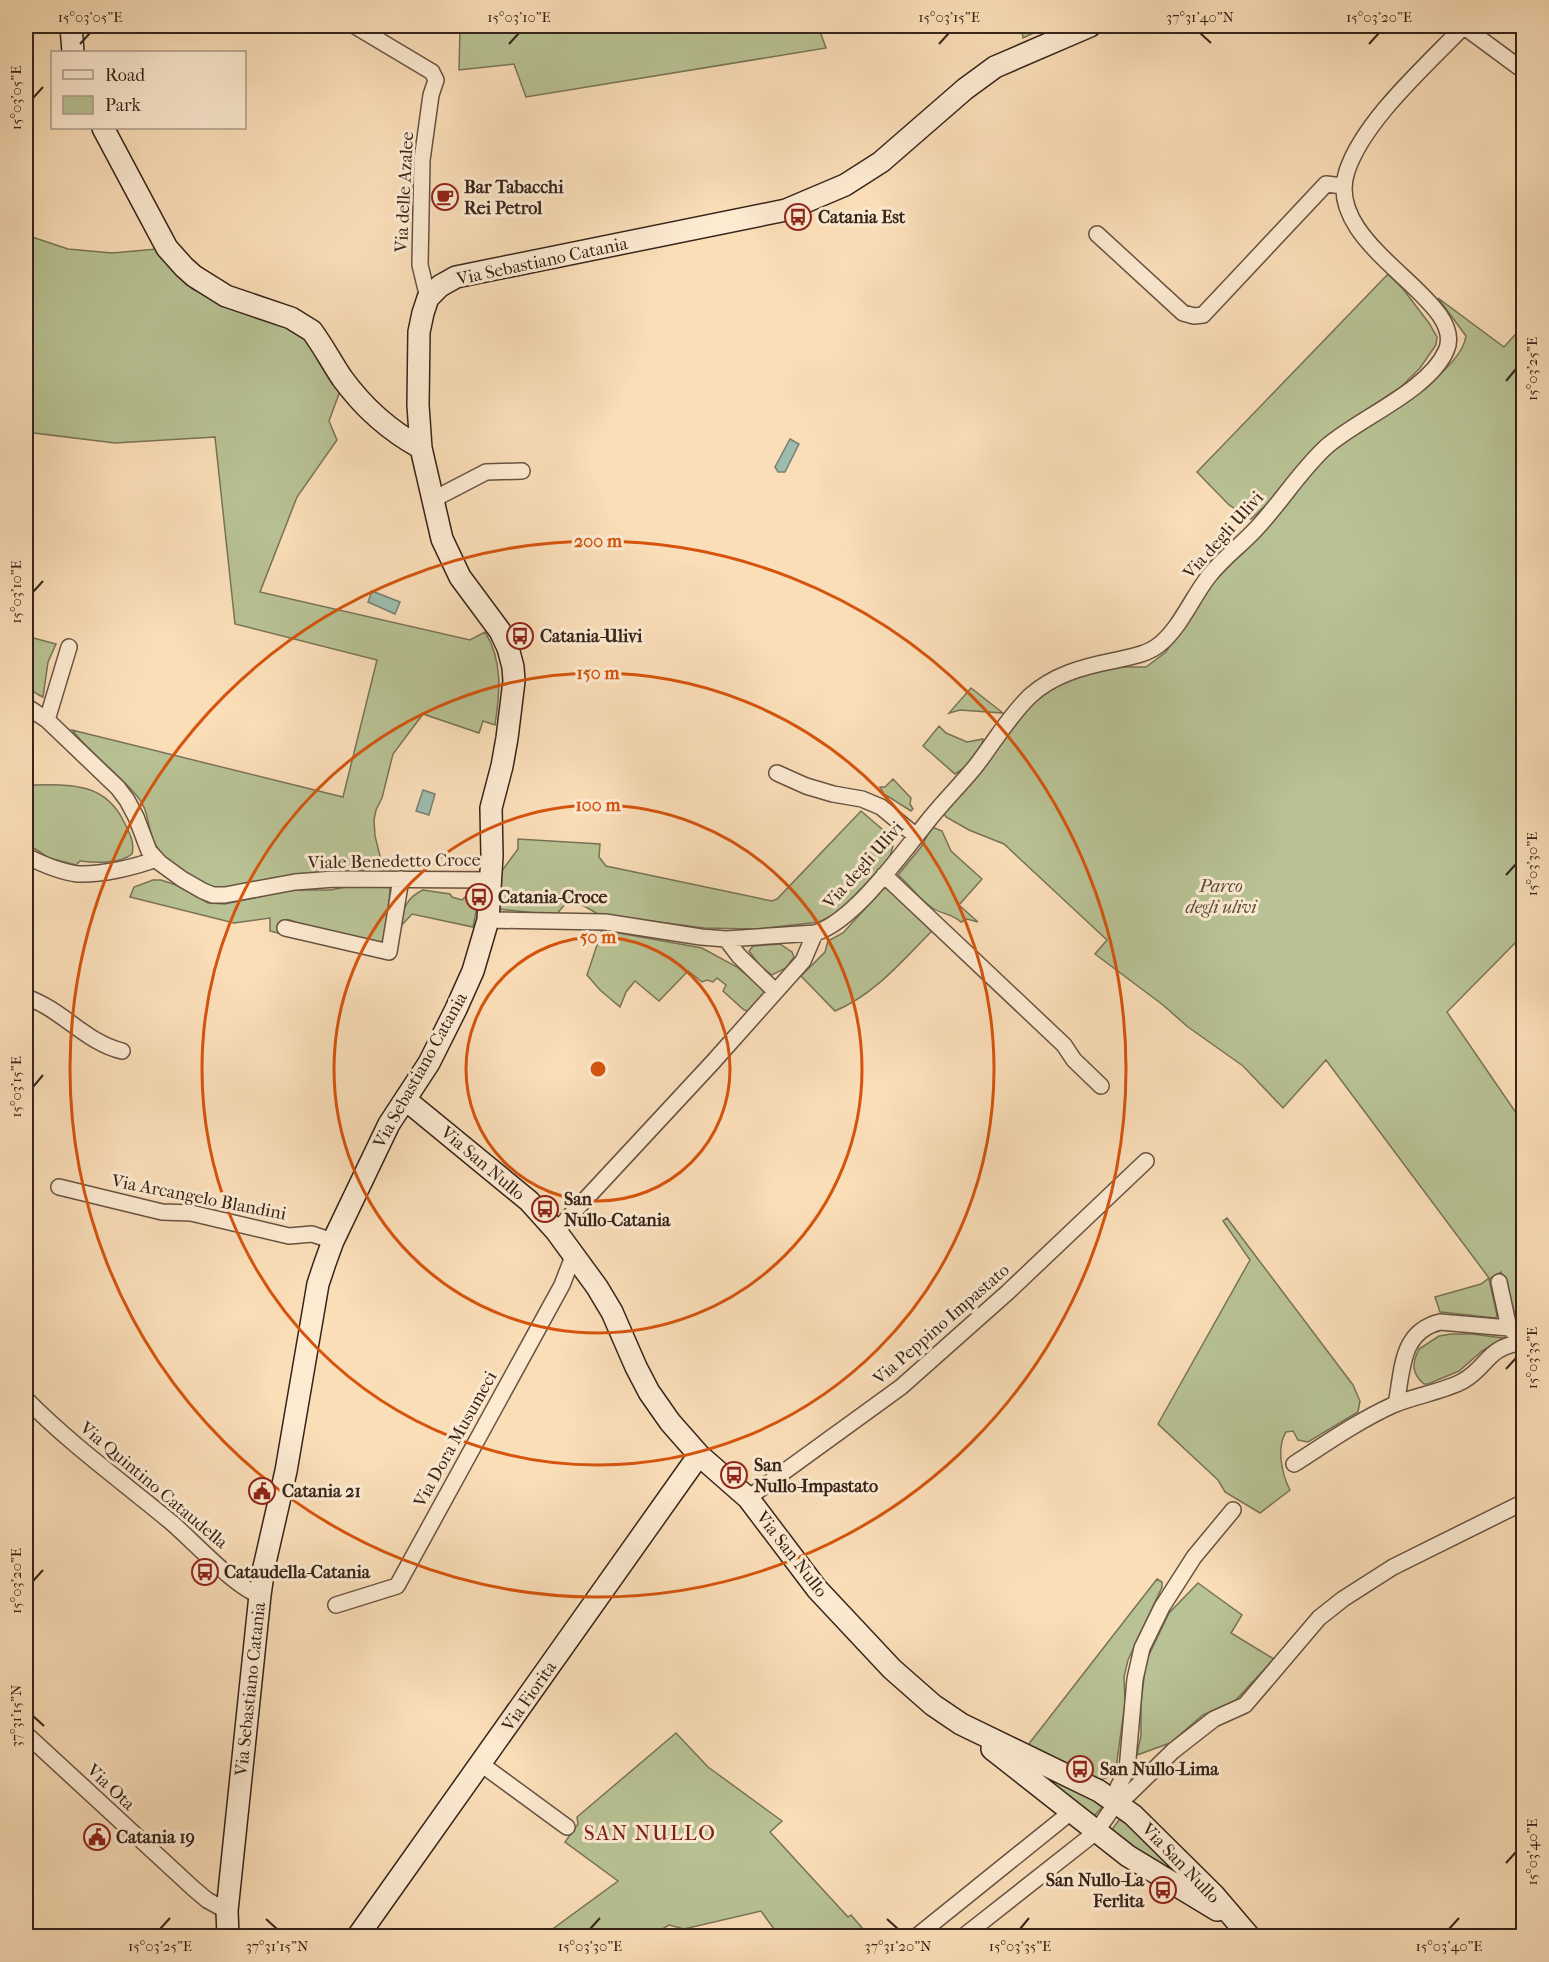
<svg xmlns="http://www.w3.org/2000/svg" width="1549" height="1962" font-family="'IM FELL French Canon',serif">
<style>
.green{fill:#b8c294;stroke:#787357;stroke-width:1.5}
.water{fill:#9ebcae;stroke:#757f73;stroke-width:1.5}
.lines{fill:none;stroke-linecap:round;stroke-linejoin:round}
.street-casing{stroke:#685242;stroke-width:18}
.secondary-casing{stroke:#37241a;stroke-width:24}
.street{stroke:#fcead1;stroke-width:15}
.secondary{stroke:#fcead1;stroke-width:21}
.ticks{fill:none;stroke:#37241a;stroke-width:2}
.ring{fill:none;stroke:#d6540d;stroke-width:3}
.labels{text-anchor:middle;stroke-width:6;stroke-linejoin:round;paint-order:stroke}
.poi-label{font-size:18px;font-weight:bold;fill:#37241a;stroke:#fcead1;text-anchor:start}
.street-label{font-size:18px;fill:#37241a;stroke:#fcead1}
.park-label{font-size:18px;font-style:italic;fill:#574c38;stroke:#fcead1}
.quarter-label{font-size:21px;letter-spacing:1.5px;fill:#7a1f14;stroke:#fcead1}
.centre{fill:#d6540d;stroke:#fcead1;stroke-width:3}
.ring-label{font-size:18px;text-anchor:middle;font-weight:bold;fill:#d6540d;stroke:#fcead1;stroke-width:6;stroke-linejoin:round;paint-order:stroke}
.neatline{fill:none;stroke:#37241a;stroke-width:2}
.ticks-label{font-size:15px;text-anchor:middle;fill:#37241a}
</style>
<rect width="100%" height="100%" fill="#fadeb8"/>
<filter id="stains"><feTurbulence type="fractalNoise" baseFrequency=".00333" numOctaves="4"/><feColorMatrix values="0 0 0 0 .2 0 0 0 0 .09 0 0 0 0 .02 0 0 0 .5 -.17"/></filter>
<radialGradient id="worn" r=".72"><stop offset=".6" stop-color="#630" stop-opacity="0"/><stop offset="1" stop-color="#630" stop-opacity=".3"/></radialGradient>
<path class="green" d="M 460,26 L 818,26 L 826,48 L 526,97 L 514,64 L 459,70 Z
M 1021,26 L 1049,26 L 1023,38 Z
M 26,235 L 68,249 L 112,253 L 157,249 L 192,289 L 235,310 L 287,326 L 302,335 L 340,391 L 329,421 L 337,440 L 297,497 L 260,592 L 470,640 L 485,632 C 503,661 500,692 495,725 L 483,721 L 479,733 L 423,714 L 393,754 L 382,798 L 376,810 L 374,820 L 375,836 L 381,860 L 412,857 L 411,868 L 362,869 L 347,867 L 221,889 C 200,887 160,860 153,839 C 147,824 148,808 137,796 C 117,772 91,754 72,730 L 343,797 L 377,660 L 235,624 L 215,437 L 115,443 L 26,432 Z
M 1388,274 L 1403,289 L 1429,323 L 1437,337 L 1436,345 L 1420,368 L 1401,387 L 1349,421 L 1312,451 L 1265,506 L 1251,519 L 1229,505 L 1197,472 Z
M 1438,298 L 1504,347 L 1523,326 L 1523,935 L 1447,1012 L 1523,1123 L 1523,1327 L 1517,1321 L 1501,1272 L 1489,1279 L 1497,1315 L 1496,1318 L 1440,1312 L 1435,1297 L 1481,1284 L 1489,1278 L 1326,1060 L 1283,1108 L 1243,1066 L 1188,1027 L 1163,1005 L 1095,954 L 1107,940 L 1004,844 L 969,830 L 946,817 L 943,812 L 1037,698 L 1065,680 L 1111,667 L 1146,667 L 1166,652 L 1209,585 L 1267,529 L 1298,486 L 1338,444 L 1426,387 C 1440,374 1463,356 1466,336 Z
M 26,636 L 56,644 L 48,662 L 43,697 C 18,688 25,658 26,636 Z
M 971,688 L 1003,713 L 960,710 L 949,713 Z
M 939,726 L 946,733 L 967,742 L 983,739 C 982,752 966,768 955,774 L 923,746 Z
M 893,779 L 911,798 L 910,804 L 913,809 L 911,811 L 884,794 L 880,787 L 885,787 Z
M 26,785 C 66,785 104,780 124,822 C 129,832 135,842 132,854 C 120,864 95,863 80,861 L 76,865 L 49,858 L 26,843 Z
M 861,811 L 890,836 L 893,846 L 889,859 L 839,912 L 819,922 L 758,929 L 704,928 L 598,914 L 570,898 L 556,915 L 497,909 L 501,872 L 518,849 L 518,839 L 600,844 L 599,857 L 606,866 L 772,901 L 777,899 Z
M 932,827 L 942,831 L 951,851 L 982,879 L 959,905 L 978,922 L 967,919 L 961,922 C 949,912 942,915 931,907 C 918,898 910,885 898,875 L 921,847 Z
M 153,880 L 161,880 L 176,885 L 208,903 L 225,904 L 290,890 L 330,890 L 362,884 L 390,886 L 389,905 L 385,939 L 381,942 L 375,942 L 297,923 C 290,919 286,918 279,923 L 278,933 L 270,931 L 270,918 L 234,923 L 130,897 L 134,887 Z
M 884,888 L 889,889 L 932,928 L 931,932 C 902,961 874,995 835,1011 L 801,976 L 825,952 L 828,941 L 843,933 Z
M 423,890 L 450,894 L 452,897 L 462,900 L 465,897 L 475,899 L 478,902 L 473,927 L 412,914 L 400,927 C 402,910 407,897 423,890 Z
M 602,930 L 702,948 L 737,967 L 762,988 L 765,995 L 749,1011 L 744,1010 L 723,991 L 726,985 L 717,978 L 713,982 L 707,980 L 702,982 L 688,971 L 659,1001 L 635,981 L 626,992 L 620,1007 L 600,990 L 587,975 Z
M 780,944 L 792,952 L 794,957 L 786,968 L 772,975 L 761,967 L 749,951 L 753,946 Z
M 1227,1218 L 1353,1385 L 1360,1401 L 1358,1412 L 1308,1442 L 1298,1440 L 1293,1431 L 1286,1432 C 1276,1447 1282,1475 1290,1490 L 1260,1513 L 1225,1492 L 1218,1480 L 1158,1424 L 1250,1260 L 1223,1221 Z
M 1451,1334 L 1472,1334 L 1503,1338 L 1482,1351 L 1459,1371 L 1428,1384 L 1424,1384 C 1411,1373 1412,1363 1419,1349 L 1439,1336 Z
M 1157,1579 L 1162,1582 L 1162,1587 L 1128,1660 L 1124,1677 L 1125,1703 L 1116,1768 L 1113,1775 L 1101,1780 L 1028,1745 Z
M 1198,1583 L 1242,1615 L 1231,1633 L 1274,1659 L 1235,1701 L 1203,1715 L 1170,1743 L 1137,1755 L 1141,1735 L 1141,1703 L 1146,1661 L 1169,1613 Z
M 676,1733 L 708,1767 L 782,1821 L 770,1832 L 848,1917 L 851,1915 L 869,1936 L 779,1936 L 761,1911 L 684,1929 L 669,1925 L 650,1936 L 543,1936 L 618,1881 L 565,1842 L 578,1824 L 577,1817 Z
M 1055,1779 L 1104,1805 L 1094,1816 L 1051,1782 Z
M 1122,1816 L 1190,1882 L 1130,1847 L 1111,1831 Z"/>
<path class="water" d="M 790,439 L 799,444 L 785,472 L 778,472 L 775,467 Z
M 372,591 L 400,602 L 395,614 L 368,602 Z
M 423,790 L 435,794 L 429,815 L 416,811 Z"/>
<g class="lines">
<defs>
<path id="street" d="M 355,26 L 432,72 L 436,80 L 431,95 L 422,160 L 420,265 L 428,298
M 1463,26 L 1524,71
M 1097,234 L 1183,313 L 1194,316 L 1203,315 L 1326,184 L 1343,186
M 434,499 L 486,472 L 522,471
M 26,706 L 47,720 L 118,788 L 127,800 L 136,817 L 149,851 L 160,863 L 182,879 L 203,891 L 213,895 L 225,895 L 295,882 L 335,879 L 490,880
M 47,720 L 69,647
M 777,773 L 806,786 L 833,794 L 862,799 L 881,807 L 916,836
M 26,856 C 42,864 60,872 78,874 C 101,875 136,867 156,859
M 884,875 L 1064,1045 L 1074,1060 L 1101,1086
M 488,920 L 605,922 L 701,937 L 726,939 L 815,933 C 855,921 905,849 932,816 C 946,799 961,784 975,767 C 993,744 1009,716 1030,696 C 1053,675 1082,667 1112,661 C 1129,657 1147,655 1160,644 C 1180,628 1193,596 1209,576 C 1222,559 1240,546 1255,530 C 1280,504 1299,472 1326,447 C 1359,418 1428,391 1446,351 C 1470,299 1321,247 1347,171 C 1364,120 1427,65 1464,26
M 285,928 L 389,952 L 401,879
M 726,939 L 739,956 L 775,991
M 26,997 C 63,1010 85,1042 122,1051
M 59,1187 L 162,1212 L 191,1213 L 289,1236 L 312,1234 L 333,1241
M 556,1231 L 713,1062 L 803,961 L 815,933
M 1499,1282 L 1509,1328
M 26,1399 C 71,1445 123,1482 172,1523 C 192,1540 238,1590 260,1595
M 1396,1404 C 1403,1370 1400,1332 1440,1322 L 1509,1328 L 1524,1341
M 1294,1464 C 1327,1443 1358,1421 1393,1405 C 1414,1396 1445,1391 1463,1381 C 1489,1366 1486,1347 1524,1342
M 748,1498 L 901,1387 L 1008,1292 L 1146,1161
M 336,1605 L 397,1586 L 562,1285 L 574,1254
M 26,1734 L 194,1889 L 207,1900 L 227,1911
M 481,1764 L 567,1827
M 1115,1801 L 1128,1795 L 1173,1751 L 1214,1719 L 1245,1705 L 1319,1618 L 1343,1599 L 1393,1567 L 1524,1502
M 917,1936 L 1071,1812
M 964,1936 L 1096,1832 L 1112,1809 L 1118,1787 L 1127,1770 L 1135,1679 L 1142,1648 L 1162,1607 L 1194,1557 L 1233,1510"/>
<path id="secondary" d="M 71,26 L 73,52
M 103,128 L 167,248 L 184,267 L 194,276 L 226,296 L 291,318 L 312,331 C 323,346 332,363 342,378 C 363,407 390,431 421,448
M 406,1100 L 529,1201 L 556,1231 L 597,1287 L 612,1312 L 636,1367 L 649,1392 L 670,1422 L 699,1455 L 748,1498 L 817,1589 L 892,1669 L 933,1705 L 961,1724 L 1099,1791 L 1133,1815 L 1214,1895 L 1249,1936
M 992,1749 L 1128,1856 L 1217,1910
M 228,1936 L 227,1911 L 260,1595 L 264,1567 L 286,1471 L 318,1284 L 325,1263 L 333,1241 L 389,1124 L 429,1063 L 456,1009 L 473,971 L 488,920 L 492,856 L 491,808 L 502,766 L 507,738 L 514,681 L 513,667 L 508,648 L 500,631 L 460,577 L 442,539 L 421,448 L 418,405 L 419,332 L 423,313 L 428,298 L 440,286 L 456,277 L 786,210 L 845,185 L 881,162 L 965,89 L 995,67 L 1090,26
M 358,1936 L 699,1455"/>
</defs>
<use href="#street" class="street-casing"/>
<use href="#secondary" class="secondary-casing"/>
<use href="#street" class="street"/>
<use href="#secondary" class="secondary"/>
</g>
<path class="ticks" d="M 1200,33 L 1211,43M 80,44 L 90,33M 509,44 L 519,33M 939,44 L 949,33M 1369,44 L 1379,33M 33,98 L 43,87M 1506,381 L 1516,369M 33,592 L 43,581M 1506,875 L 1516,864M 33,1087 L 43,1075M 1506,1369 L 1516,1358M 33,1581 L 43,1570M 33,1716 L 44,1726M 1506,1863 L 1516,1852M 266,1919 L 277,1929M 887,1919 L 898,1929M 160,1929 L 170,1918M 590,1929 L 600,1918M 1020,1929 L 1029,1918M 1449,1929 L 1459,1918"/>
<g class="ring">
<circle cx="598" cy="1069" r="132"/>
<circle cx="598" cy="1069" r="264"/>
<circle cx="598" cy="1069" r="396"/>
<circle cx="598" cy="1069" r="528"/>
</g>
<defs>
<symbol id="cafe-ring" viewBox="-11 -11 22 22"><circle r="9.5" fill="#fcead1" stroke="#8f2418" stroke-width="1.5"/><path d="M-5.5-4.5H6V0H3Q3 3.5 0 3.5H-2.5Q-5.5 3.5-5.5 0ZM3-3.2v2h1.7v-2ZM-6 4.5H4V6H-6Z" fill="#8f2418"/></symbol>
<symbol id="bus-ring" viewBox="-11 -11 22 22"><circle r="9.5" fill="#fcead1" stroke="#8f2418" stroke-width="1.5"/><path d="M-5-6H5V4H4V6H2V4H-2V6H-4V4H-5ZM-3.5-4V0h7V-4ZM-3.5 1.2v1.5H-2V1.2ZM2 1.2v1.5H3.5V1.2Z" fill="#8f2418"/></symbol>
<symbol id="civic-ring" viewBox="-11 -11 22 22"><circle r="9.5" fill="#fcead1" stroke="#8f2418" stroke-width="1.5"/><path d="M-.6-6.5H3V-4.5H.6V-3L4-1V1h2V6H-6V1h2V-1L-.6-3ZM-1.2 2.5V6h2.4V2.5Z" fill="#8f2418"/></symbol>
</defs>
<g fill-rule="evenodd">
<use href="#cafe-ring" x="430" y="182" width="30" height="30"/>
<use href="#bus-ring" x="783" y="202" width="30" height="30"/>
<use href="#bus-ring" x="505" y="621" width="30" height="30"/>
<use href="#bus-ring" x="464" y="882" width="30" height="30"/>
<use href="#bus-ring" x="530" y="1194" width="30" height="30"/>
<use href="#bus-ring" x="719" y="1460" width="30" height="30"/>
<use href="#civic-ring" x="247" y="1476" width="30" height="30"/>
<use href="#bus-ring" x="190" y="1557" width="30" height="30"/>
<use href="#bus-ring" x="1065" y="1754" width="30" height="30"/>
<use href="#civic-ring" x="82" y="1822" width="30" height="30"/>
<use href="#bus-ring" x="1148" y="1875" width="30" height="30"/>
</g>
<g class="labels">
<g class="poi-label">
<text x="464" y="193">Bar Tabacchi<tspan x="464" dy="21">Rei Petrol</tspan></text>
<text x="818" y="223">Catania Est</text>
<text x="540" y="642">Catania-Ulivi</text>
<text x="498" y="903">Catania-Croce</text>
<text x="564" y="1205">San<tspan x="564" dy="21">Nullo-Catania</tspan></text>
<text x="754" y="1471">San<tspan x="754" dy="21">Nullo-Impastato</tspan></text>
<text x="282" y="1497">Catania 21</text>
<text x="224" y="1578">Cataudella-Catania</text>
<text x="1100" y="1775">San Nullo-Lima</text>
<text x="116" y="1843">Catania 19</text>
<text x="1144" y="1886" text-anchor="end">San Nullo-La<tspan x="1144" dy="21">Ferlita</tspan></text>
</g>
<g class="street-label">
<text transform="translate(404 192) rotate(-87)" y="6">Via delle Azalee</text>
<text transform="translate(542 261) rotate(-12)" y="6">Via Sebastiano Catania</text>
<text transform="translate(1223 535) rotate(-48)" y="6">Via degli Ulivi</text>
<text transform="translate(394 861) rotate(-1)" y="6">Viale Benedetto Croce</text>
<text transform="translate(863 865) rotate(-48)" y="6">Via degli Ulivi</text>
<text transform="translate(420 1070) rotate(-61)" y="6">Via Sebastiano Catania</text>
<text transform="translate(483 1163) rotate(40)" y="6">Via San Nullo</text>
<text transform="translate(199 1197) rotate(11)" y="6">Via Arcangelo Blandini</text>
<text transform="translate(941 1324) rotate(-41)" y="6">Via Peppino Impastato</text>
<text transform="translate(455 1439) rotate(-61)" y="6">Via Dora Musumeci</text>
<text transform="translate(154 1485) rotate(40)" y="6">Via Quintino Cataudella</text>
<text transform="translate(792 1554) rotate(52)" y="6">Via San Nullo</text>
<text transform="translate(250 1689) rotate(-84)" y="6">Via Sebastiano Catania</text>
<text transform="translate(529 1696) rotate(-55)" y="6">Via Fiorita</text>
<text transform="translate(111 1787) rotate(43)" y="6">Via Ota</text>
<text transform="translate(1181 1863) rotate(46)" y="6">Via San Nullo</text>
</g>
<g class="park-label">
<text x="1221" y="892">Parco<tspan x="1221" dy="21">degli ulivi</tspan></text>
</g>
<g class="quarter-label">
<text x="650" y="1840">SAN NULLO</text>
</g>
</g>
<circle cx="598" cy="1069" r="9" class="centre"/>
<g class="ring-label">
<text x="598" y="547">200 m</text>
<text x="598" y="679">150 m</text>
<text x="598" y="811">100 m</text>
<text x="598" y="943">50 m</text>
</g>
<rect width="1549" height="1962" fill="none" stroke="#fadeb8" stroke-width="66"/>
<rect x="51" y="51" width="195" height="78" fill="#fcead1" stroke="#ad9b88" stroke-width="1.5"/>
<rect x="63" y="70" width="30" height="9" fill="#fcead1" stroke="#ad9b88" stroke-width="1.5"/>
<text x="105" y="81" font-size="18" fill="#37241a">Road</text>
<rect x="63" y="96" width="30" height="18" fill="#b8c294" stroke="#ad9b88" stroke-width="1.5"/>
<text x="105" y="111" font-size="18" fill="#37241a">Park</text>
<rect x="33" y="33" width="1483" height="1896" class="neatline"/>
<g class="ticks-label">
<text x="90" y="22">15°03'05"E</text>
<text x="519" y="22">15°03'10"E</text>
<text x="949" y="22">15°03'15"E</text>
<text x="1200" y="22">37°31'40"N</text>
<text x="1379" y="22">15°03'20"E</text>
<text transform="translate(16 98) rotate(-90)" y="5">15°03'05"E</text>
<text transform="translate(1532 369) rotate(-90)" y="5">15°03'25"E</text>
<text transform="translate(16 592) rotate(-90)" y="5">15°03'10"E</text>
<text transform="translate(1532 864) rotate(-90)" y="5">15°03'30"E</text>
<text transform="translate(16 1087) rotate(-90)" y="5">15°03'15"E</text>
<text transform="translate(1532 1358) rotate(-90)" y="5">15°03'35"E</text>
<text transform="translate(16 1581) rotate(-90)" y="5">15°03'20"E</text>
<text transform="translate(16 1716) rotate(-90)" y="5">37°31'15"N</text>
<text transform="translate(1532 1852) rotate(-90)" y="5">15°03'40"E</text>
<text x="160" y="1951">15°03'25"E</text>
<text x="277" y="1951">37°31'15"N</text>
<text x="590" y="1951">15°03'30"E</text>
<text x="898" y="1951">37°31'20"N</text>
<text x="1020" y="1951">15°03'35"E</text>
<text x="1449" y="1951">15°03'40"E</text>
</g>
<rect width="100%" height="100%" filter="url(#stains)"/>
<rect width="100%" height="100%" fill="url(#worn)"/>
</svg>
